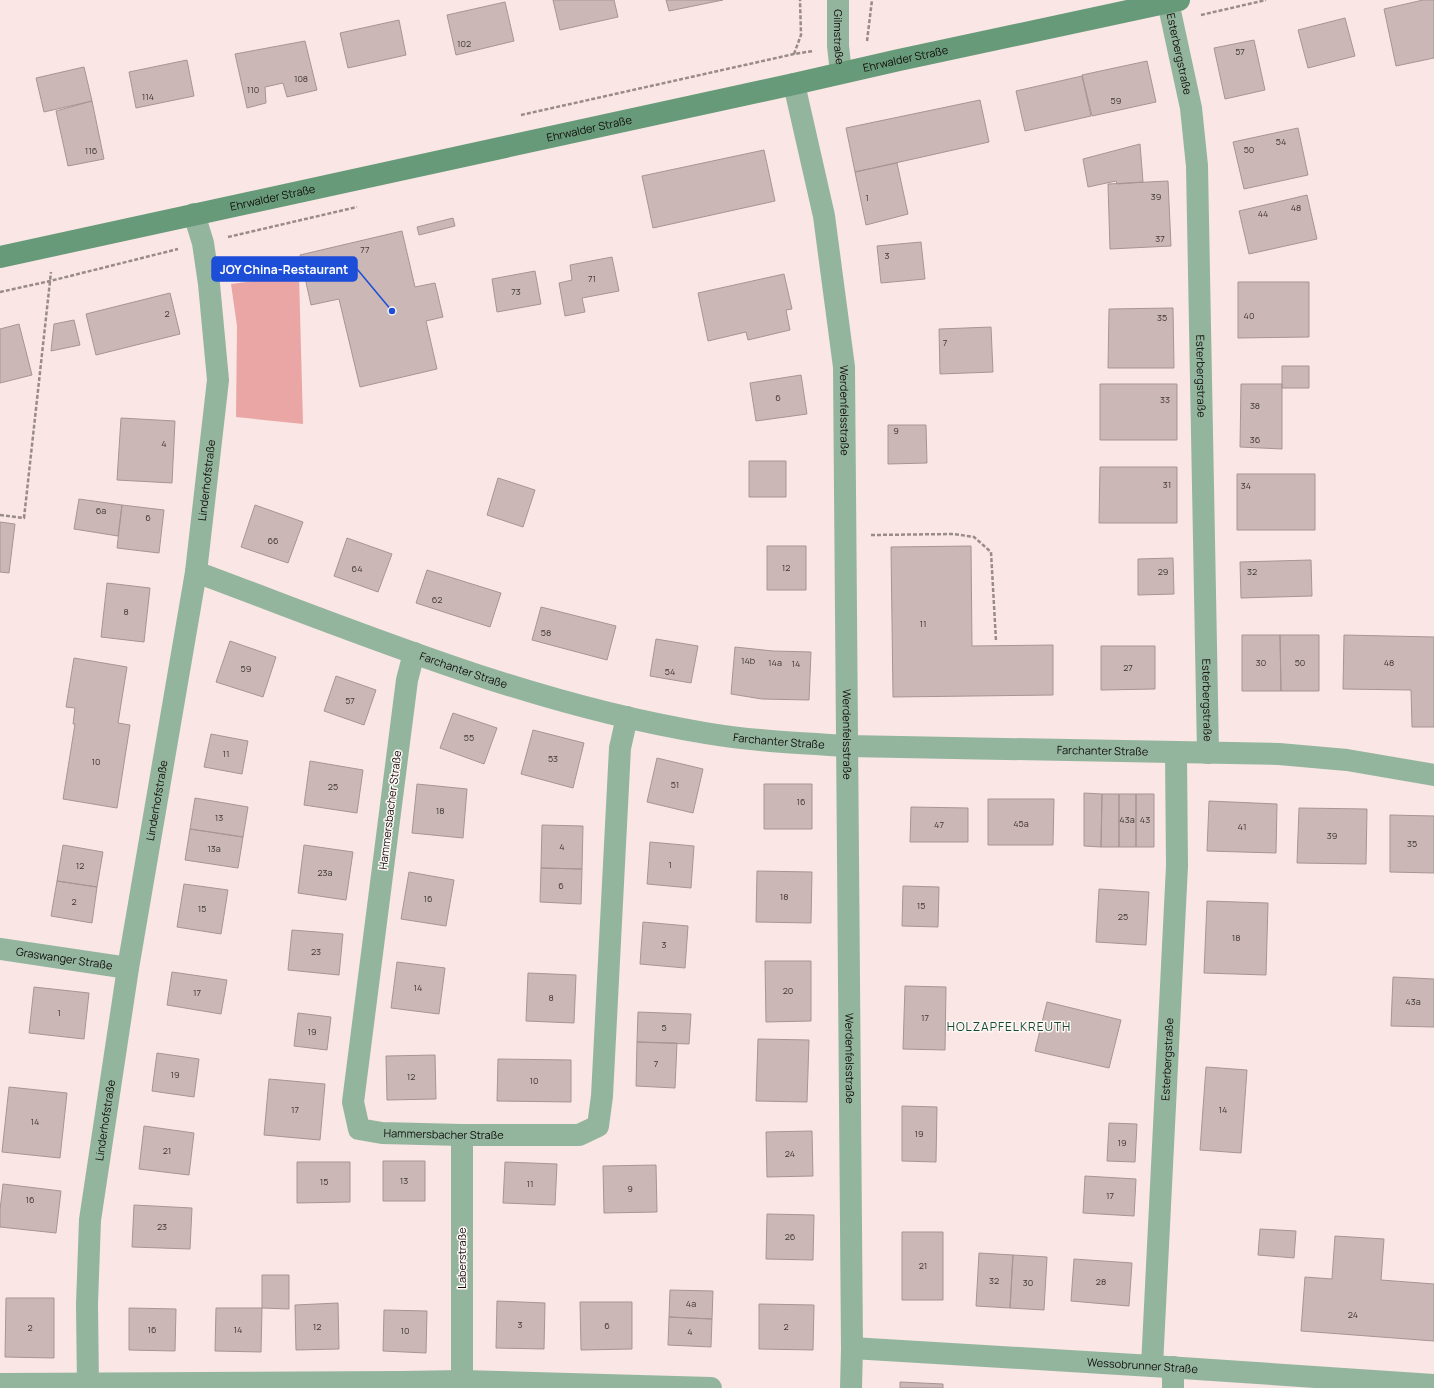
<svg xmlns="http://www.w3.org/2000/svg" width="1434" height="1388" font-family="Manrope,sans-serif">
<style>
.green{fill:#e9a6a4}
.building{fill:#cab7b6;stroke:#a79594}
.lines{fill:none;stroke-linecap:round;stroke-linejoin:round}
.path{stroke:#998b8a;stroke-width:2.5;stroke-dasharray:4 2;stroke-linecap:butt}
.street{stroke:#93b59e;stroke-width:22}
.secondary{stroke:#679a79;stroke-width:22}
.labels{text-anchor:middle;stroke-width:3;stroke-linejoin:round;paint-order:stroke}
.number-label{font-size:9px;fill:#403736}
.street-label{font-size:11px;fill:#120c0b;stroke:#fff7f6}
.neighbourhood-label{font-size:12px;letter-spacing:1px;fill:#114b2c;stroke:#fff7f6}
.leader{fill:none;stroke:#1d4ed8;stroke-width:1.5}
.callout-dot{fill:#1d4ed8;stroke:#fff7f6;stroke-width:1.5}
.callout{fill:#1d4ed8;stroke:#1d4ed8;stroke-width:1.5}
.callout-label{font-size:12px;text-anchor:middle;font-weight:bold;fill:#fff}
</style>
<rect width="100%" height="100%" fill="#fae6e5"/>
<path class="green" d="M 299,275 L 303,424 L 236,417 L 237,326 L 231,284 Z"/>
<path class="building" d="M 553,0 L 614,0 L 618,17 L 560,30 Z
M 666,0 L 723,0 L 669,11 Z
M 1423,0 L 1434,0 L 1434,58 L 1396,66 L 1384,9 Z
M 505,2 L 514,41 L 456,55 L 447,15 Z
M 1345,18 L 1355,56 L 1308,68 L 1298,30 Z
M 399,20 L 406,55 L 348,68 L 340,33 Z
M 1254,40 L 1265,90 L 1225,99 L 1214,48 Z
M 305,41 L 317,90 L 287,97 L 283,83 L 265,87 L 266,103 L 247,108 L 235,54 Z
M 187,60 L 194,96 L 136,108 L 129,72 Z
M 1147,61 L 1156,102 L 1092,116 L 1082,75 Z
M 84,67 L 92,101 L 44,112 L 36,78 Z
M 1082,76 L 1091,116 L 1025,131 L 1016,91 Z
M 980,100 L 989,142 L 855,172 L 846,128 Z
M 92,101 L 104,159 L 68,166 L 56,111 Z
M 1298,128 L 1308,175 L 1244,189 L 1233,142 Z
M 1140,144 L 1143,182 L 1117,184 L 1116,181 L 1088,187 L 1083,159 Z
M 764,150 L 775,201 L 653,228 L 642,176 Z
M 897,163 L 908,214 L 866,225 L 855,172 Z
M 1168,181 L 1171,246 L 1110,249 L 1108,184 Z
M 1307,195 L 1317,239 L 1249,254 L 1239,211 Z
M 453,218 L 455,226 L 419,235 L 417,227 Z
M 402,231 L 415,287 L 435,283 L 443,317 L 426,321 L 437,369 L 360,387 L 339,299 L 311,305 L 300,255 Z
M 921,242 L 925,279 L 881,283 L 877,246 Z
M 612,257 L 619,291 L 582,298 L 585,312 L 565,316 L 559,283 L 572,280 L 570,265 Z
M 535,271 L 541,304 L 497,312 L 492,279 Z
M 784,274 L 792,309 L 786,310 L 790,330 L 748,340 L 746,332 L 708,341 L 698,293 Z
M 1238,282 L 1309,282 L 1309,337 L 1238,338 Z
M 170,293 L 180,334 L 96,355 L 86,314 Z
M 1173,308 L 1174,368 L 1108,368 L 1109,309 Z
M 74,320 L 80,345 L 51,351 L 54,324 Z
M 19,324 L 32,375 L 0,383 L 0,329 Z
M 991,327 L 993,372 L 940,374 L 939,329 Z
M 1282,366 L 1309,366 L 1309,388 L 1282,388 Z
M 801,375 L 807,414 L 756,421 L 750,383 Z
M 1100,384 L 1177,384 L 1177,440 L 1100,440 Z
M 1241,384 L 1282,384 L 1282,449 L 1240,447 Z
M 121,418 L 175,421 L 172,483 L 117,480 Z
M 888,425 L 926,425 L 927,463 L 888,464 Z
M 749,461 L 786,461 L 786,497 L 749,497 Z
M 1100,467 L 1177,467 L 1177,523 L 1099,523 Z
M 1237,474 L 1315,474 L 1315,530 L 1237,530 Z
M 498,478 L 535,490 L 523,527 L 487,515 Z
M 79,499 L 122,505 L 118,536 L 74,529 Z
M 122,505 L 164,510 L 159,553 L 117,548 Z
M 255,505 L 303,522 L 288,563 L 241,547 Z
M 0,522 L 15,524 L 9,573 L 0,572 Z
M 347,538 L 392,554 L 378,592 L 334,576 Z
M 767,546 L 806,546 L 806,590 L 767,590 Z
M 971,546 L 972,646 L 1053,645 L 1053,695 L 893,697 L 891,547 Z
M 1173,558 L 1174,594 L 1138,595 L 1138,559 Z
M 1311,560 L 1312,596 L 1241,598 L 1240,562 Z
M 427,570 L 501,593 L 490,627 L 416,603 Z
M 107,583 L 150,588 L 144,642 L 101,637 Z
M 541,607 L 616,626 L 607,660 L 532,640 Z
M 1242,635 L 1280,635 L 1281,691 L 1242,691 Z
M 1280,635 L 1319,635 L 1319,691 L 1281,691 Z
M 1344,635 L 1434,637 L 1434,727 L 1412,727 L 1411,690 L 1343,689 Z
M 656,639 L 698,646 L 691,683 L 650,676 Z
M 230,641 L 276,657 L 263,697 L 216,682 Z
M 1101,646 L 1155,646 L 1155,689 L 1101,690 Z
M 735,647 L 773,651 L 811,652 L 809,700 L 762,699 L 731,694 Z
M 74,658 L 127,667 L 118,723 L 130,725 L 117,808 L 63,799 L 75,724 L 73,724 L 75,708 L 66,707 Z
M 336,676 L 376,690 L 364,725 L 324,711 Z
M 453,713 L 497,728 L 484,764 L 440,748 Z
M 533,730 L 584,743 L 573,788 L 521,774 Z
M 211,734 L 248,741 L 242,774 L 204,767 Z
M 657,758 L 703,769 L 693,813 L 647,802 Z
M 310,761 L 363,770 L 357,813 L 304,805 Z
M 417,784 L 467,789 L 463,838 L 412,833 Z
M 764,784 L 812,784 L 812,829 L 764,829 Z
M 1084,793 L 1102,794 L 1101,847 L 1084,846 Z
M 1102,794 L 1119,794 L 1119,847 L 1101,847 Z
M 1119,794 L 1136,794 L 1136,847 L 1119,847 Z
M 1136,794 L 1154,794 L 1154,847 L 1136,847 Z
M 195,798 L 248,807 L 243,837 L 190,829 Z
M 988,799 L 1054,799 L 1053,845 L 988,845 Z
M 1209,801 L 1277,804 L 1276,853 L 1207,851 Z
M 911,807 L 968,808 L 968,842 L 910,842 Z
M 1299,808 L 1367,809 L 1366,864 L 1297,863 Z
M 1390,815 L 1434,816 L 1434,873 L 1390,872 Z
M 542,825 L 583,826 L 582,869 L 541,868 Z
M 190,829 L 243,837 L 238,868 L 185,860 Z
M 650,842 L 694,846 L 691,888 L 647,884 Z
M 63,845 L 103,852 L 97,887 L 57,881 Z
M 304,845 L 353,852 L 346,900 L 298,893 Z
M 541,868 L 582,869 L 581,904 L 540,902 Z
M 757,871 L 812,872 L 811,923 L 756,922 Z
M 409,872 L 454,880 L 446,926 L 401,919 Z
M 57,881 L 97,887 L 92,923 L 51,916 Z
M 184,884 L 228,890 L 221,934 L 177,927 Z
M 903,886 L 939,887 L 938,927 L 902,926 Z
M 1099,889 L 1149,892 L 1146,945 L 1096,942 Z
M 1207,901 L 1268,903 L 1266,975 L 1204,973 Z
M 643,922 L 688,926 L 685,968 L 640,964 Z
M 292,930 L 343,934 L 339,975 L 288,970 Z
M 765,961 L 811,961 L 811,1021 L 766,1022 Z
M 397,962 L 445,968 L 439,1014 L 391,1008 Z
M 172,972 L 227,980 L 221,1014 L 167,1005 Z
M 528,973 L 576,975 L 574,1023 L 526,1021 Z
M 1393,977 L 1434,979 L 1434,1027 L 1391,1026 Z
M 905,986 L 946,987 L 945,1050 L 903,1049 Z
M 34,987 L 89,993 L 84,1039 L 29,1033 Z
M 1047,1002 L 1121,1020 L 1109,1068 L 1035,1051 Z
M 638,1012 L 691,1014 L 689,1044 L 637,1042 Z
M 298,1013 L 331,1017 L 327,1050 L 294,1046 Z
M 758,1039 L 809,1040 L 807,1102 L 756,1101 Z
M 637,1042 L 677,1043 L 675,1088 L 636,1086 Z
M 157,1053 L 199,1059 L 194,1097 L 152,1091 Z
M 435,1055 L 436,1099 L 387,1100 L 386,1056 Z
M 498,1059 L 571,1060 L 571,1102 L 497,1101 Z
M 1206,1067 L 1247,1070 L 1241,1153 L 1200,1150 Z
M 269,1079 L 325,1084 L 320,1140 L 264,1135 Z
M 9,1087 L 67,1093 L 60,1158 L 2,1152 Z
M 902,1106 L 937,1107 L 936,1162 L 902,1161 Z
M 1109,1123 L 1137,1124 L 1135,1162 L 1107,1161 Z
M 144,1126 L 194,1133 L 189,1175 L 139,1169 Z
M 812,1131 L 813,1176 L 767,1177 L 766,1132 Z
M 383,1161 L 425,1161 L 425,1201 L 383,1201 Z
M 297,1162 L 350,1162 L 350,1202 L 297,1203 Z
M 505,1162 L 557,1164 L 555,1205 L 503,1203 Z
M 656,1165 L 657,1212 L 604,1213 L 603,1166 Z
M 1085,1176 L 1136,1179 L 1134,1216 L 1083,1213 Z
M 3,1184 L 61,1191 L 56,1233 L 0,1227 L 0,1210 Z
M 134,1205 L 192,1208 L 190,1249 L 132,1247 Z
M 767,1214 L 814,1215 L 813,1260 L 766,1259 Z
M 1260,1229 L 1296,1231 L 1294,1258 L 1258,1255 Z
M 902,1232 L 943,1232 L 943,1300 L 902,1300 Z
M 1335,1236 L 1384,1239 L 1381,1280 L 1434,1284 L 1434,1341 L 1301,1331 L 1305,1277 L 1332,1279 Z
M 979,1253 L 1013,1255 L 1010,1308 L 976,1306 Z
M 1013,1255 L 1047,1257 L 1044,1310 L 1010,1308 Z
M 1074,1259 L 1132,1263 L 1129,1306 L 1071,1301 Z
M 262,1275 L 289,1275 L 289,1309 L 262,1308 Z
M 670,1290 L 713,1291 L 712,1319 L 669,1317 Z
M 6,1298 L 54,1298 L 54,1358 L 5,1357 Z
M 497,1301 L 545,1303 L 544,1349 L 496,1348 Z
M 580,1302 L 632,1302 L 632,1349 L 581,1350 Z
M 338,1303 L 339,1349 L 296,1350 L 295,1305 Z
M 759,1304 L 814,1305 L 813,1350 L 759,1349 Z
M 129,1308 L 176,1309 L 175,1351 L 129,1350 Z
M 216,1308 L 262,1308 L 261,1352 L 215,1351 Z
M 384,1310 L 427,1311 L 426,1353 L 383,1351 Z
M 669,1317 L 712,1319 L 711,1347 L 668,1345 Z
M 900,1382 L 943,1384 L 943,1388 L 900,1388 Z"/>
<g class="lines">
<path class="path" d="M 1201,15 L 1266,0
M 867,41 L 872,0
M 794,54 L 801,35 L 800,0
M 521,115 L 794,54 L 813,51
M 228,237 L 357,207
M 0,292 L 50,281 L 178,249
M 0,515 L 24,518 L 51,272
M 871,535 L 954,534 L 974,537 L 991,552 L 996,641"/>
<g class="street">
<path id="s1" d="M 838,0 L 838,46 L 841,73"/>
<path id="s2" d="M 1168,2 L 1191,108 L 1197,166 L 1208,753"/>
<path id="s3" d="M 794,84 L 824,216 L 844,367 L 852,1348 L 851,1388"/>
<path id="s4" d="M 196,572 C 363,634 529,704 705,733 C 752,741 801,743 848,746 L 1279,754 L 1347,760 L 1434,775"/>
<path id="s5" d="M 414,653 L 407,680 L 353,1102 L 359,1129 L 382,1133 L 462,1135 L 579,1135 L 598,1126 L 602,1096 L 620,748 L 627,717"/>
<path id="s6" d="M 0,949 L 128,968"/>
<path d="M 462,1135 L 462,1381"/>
<path id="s7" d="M 852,1348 L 1152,1366 L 1434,1385"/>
<path id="s8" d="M 1152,1366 L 1177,866 L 1176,753"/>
<path d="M 0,1384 L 402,1382 L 462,1381 L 711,1388"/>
<path id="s9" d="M 88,1388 L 87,1304 L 90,1220 L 128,968 L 196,572 L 218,380 L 209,284 L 203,243 L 194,214"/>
<path d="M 1173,1388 L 1173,1367"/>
</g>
<path class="secondary" id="s10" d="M 0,257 L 794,84 L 899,60 L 1179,0"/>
</g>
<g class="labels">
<g class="number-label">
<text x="464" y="47">102</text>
<text x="1240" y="55">57</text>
<text x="301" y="82">108</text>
<text x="253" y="93">110</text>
<text x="148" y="100">114</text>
<text x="1116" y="104">59</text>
<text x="1281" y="145">54</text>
<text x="1249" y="153">50</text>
<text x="91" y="154">116</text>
<text x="1156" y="200">39</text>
<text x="867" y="201">1</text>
<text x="1296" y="211">48</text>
<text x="1263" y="217">44</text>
<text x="1160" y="242">37</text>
<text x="365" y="253">77</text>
<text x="887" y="259">3</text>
<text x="592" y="282">71</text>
<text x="516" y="295">73</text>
<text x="167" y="317">2</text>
<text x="1249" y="319">40</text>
<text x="1162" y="321">35</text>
<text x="945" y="346">7</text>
<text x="778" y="401">6</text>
<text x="1165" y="403">33</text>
<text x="1255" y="409">38</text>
<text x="896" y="434">9</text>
<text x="1255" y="443">36</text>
<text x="164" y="447">4</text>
<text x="1167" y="488">31</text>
<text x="1246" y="489">34</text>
<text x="101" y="514">6a</text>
<text x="148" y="521">6</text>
<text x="273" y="544">66</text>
<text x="786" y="571">12</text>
<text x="357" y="572">64</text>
<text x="1163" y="575">29</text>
<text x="1252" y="575">32</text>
<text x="437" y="603">62</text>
<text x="126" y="615">8</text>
<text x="923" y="627">11</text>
<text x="546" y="636">58</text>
<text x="748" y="664">14b</text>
<text x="775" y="666">14a</text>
<text x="1261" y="666">30</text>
<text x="1300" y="666">50</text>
<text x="1389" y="666">48</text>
<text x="796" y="667">14</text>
<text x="1128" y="671">27</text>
<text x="246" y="672">59</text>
<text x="670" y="675">54</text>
<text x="350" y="704">57</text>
<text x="469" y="741">55</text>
<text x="226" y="757">11</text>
<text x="553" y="762">53</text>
<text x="96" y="765">10</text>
<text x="675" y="788">51</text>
<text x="333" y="790">25</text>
<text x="801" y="805">16</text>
<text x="440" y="814">18</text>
<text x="219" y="821">13</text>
<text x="1127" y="823">43a</text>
<text x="1145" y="823">43</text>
<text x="1021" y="827">45a</text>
<text x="939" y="828">47</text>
<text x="1242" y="830">41</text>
<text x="1332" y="839">39</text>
<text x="1412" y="847">35</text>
<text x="562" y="850">4</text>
<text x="214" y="852">13a</text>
<text x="670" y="868">1</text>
<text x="80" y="869">12</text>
<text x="325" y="876">23a</text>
<text x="561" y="889">6</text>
<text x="784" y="900">18</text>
<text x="428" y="902">16</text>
<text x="74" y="905">2</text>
<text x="921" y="909">15</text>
<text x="202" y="912">15</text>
<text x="1123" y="920">25</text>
<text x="1236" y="941">18</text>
<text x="664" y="948">3</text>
<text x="316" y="955">23</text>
<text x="418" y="991">14</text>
<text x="788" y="994">20</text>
<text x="197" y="996">17</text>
<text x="551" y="1001">8</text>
<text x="1413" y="1005">43a</text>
<text x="59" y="1016">1</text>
<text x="925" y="1021">17</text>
<text x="664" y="1031">5</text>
<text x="312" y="1035">19</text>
<text x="656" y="1067">7</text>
<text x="175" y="1078">19</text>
<text x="411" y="1080">12</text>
<text x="534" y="1084">10</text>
<text x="295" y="1113">17</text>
<text x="1223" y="1113">14</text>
<text x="35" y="1125">14</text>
<text x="919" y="1137">19</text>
<text x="1122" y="1146">19</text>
<text x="167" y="1154">21</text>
<text x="790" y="1157">24</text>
<text x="404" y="1184">13</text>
<text x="324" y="1185">15</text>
<text x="530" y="1187">11</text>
<text x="630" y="1192">9</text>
<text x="1110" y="1199">17</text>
<text x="30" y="1203">16</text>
<text x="162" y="1230">23</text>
<text x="790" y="1240">26</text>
<text x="923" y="1269">21</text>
<text x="994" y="1284">32</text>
<text x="1101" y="1285">28</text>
<text x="1028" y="1286">30</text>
<text x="691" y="1307">4a</text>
<text x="1353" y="1318">24</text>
<text x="520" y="1328">3</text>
<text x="607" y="1329">6</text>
<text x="317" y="1330">12</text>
<text x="786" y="1330">2</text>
<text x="30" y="1331">2</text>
<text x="152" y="1333">16</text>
<text x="238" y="1333">14</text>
<text x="405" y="1334">10</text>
<text x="690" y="1335">4</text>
</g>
<g class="street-label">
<text dy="4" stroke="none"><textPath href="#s1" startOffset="37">Gilmstraße</textPath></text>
<text dy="4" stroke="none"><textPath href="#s2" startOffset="53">Esterbergstraße</textPath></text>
<text dy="4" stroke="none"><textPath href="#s10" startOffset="927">Ehrwalder Straße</textPath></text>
<text dy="4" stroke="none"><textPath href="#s10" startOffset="603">Ehrwalder Straße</textPath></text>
<text dy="4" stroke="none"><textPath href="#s10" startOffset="279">Ehrwalder Straße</textPath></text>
<text dy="4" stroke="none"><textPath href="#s2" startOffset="377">Esterbergstraße</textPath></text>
<text dy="4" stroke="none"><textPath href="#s3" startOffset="331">Werdenfelsstraße</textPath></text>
<text dy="4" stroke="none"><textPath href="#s9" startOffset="917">Linderhofstraße</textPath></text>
<text dy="4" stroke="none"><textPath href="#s4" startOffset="285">Farchanter Straße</textPath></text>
<text dy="4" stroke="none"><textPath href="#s2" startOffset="701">Esterbergstraße</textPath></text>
<text dy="4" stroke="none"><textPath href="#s3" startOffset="655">Werdenfelsstraße</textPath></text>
<text dy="4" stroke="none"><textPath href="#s4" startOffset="609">Farchanter Straße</textPath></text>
<text dy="4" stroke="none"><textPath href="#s4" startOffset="933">Farchanter Straße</textPath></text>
<text dy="4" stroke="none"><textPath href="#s9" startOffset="593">Linderhofstraße</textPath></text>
<text transform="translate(390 810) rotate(-83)" y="4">Hammersbacher Straße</text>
<text dy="4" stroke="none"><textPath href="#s6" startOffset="65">Graswanger Straße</textPath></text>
<text dy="4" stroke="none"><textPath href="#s3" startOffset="979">Werdenfelsstraße</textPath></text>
<text dy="4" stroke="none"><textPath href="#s8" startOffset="307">Esterbergstraße</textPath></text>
<text dy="4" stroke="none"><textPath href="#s9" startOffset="269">Linderhofstraße</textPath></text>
<text dy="4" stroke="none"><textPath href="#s5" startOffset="566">Hammersbacher Straße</textPath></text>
<text transform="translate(462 1258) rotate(-90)" y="4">Laberstraße</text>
<text dy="4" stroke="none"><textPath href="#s7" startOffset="291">Wessobrunner Straße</textPath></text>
</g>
<g class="neighbourhood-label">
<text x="1009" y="1031">HOLZAPFELKREUTH</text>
</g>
</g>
<path class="leader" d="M392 311L357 269"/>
<circle class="callout-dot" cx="392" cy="311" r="4"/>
<rect class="callout" x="212" y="257" width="145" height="24" rx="4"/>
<g class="callout-label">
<text x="284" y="274">JOY China-Restaurant</text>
</g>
</svg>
